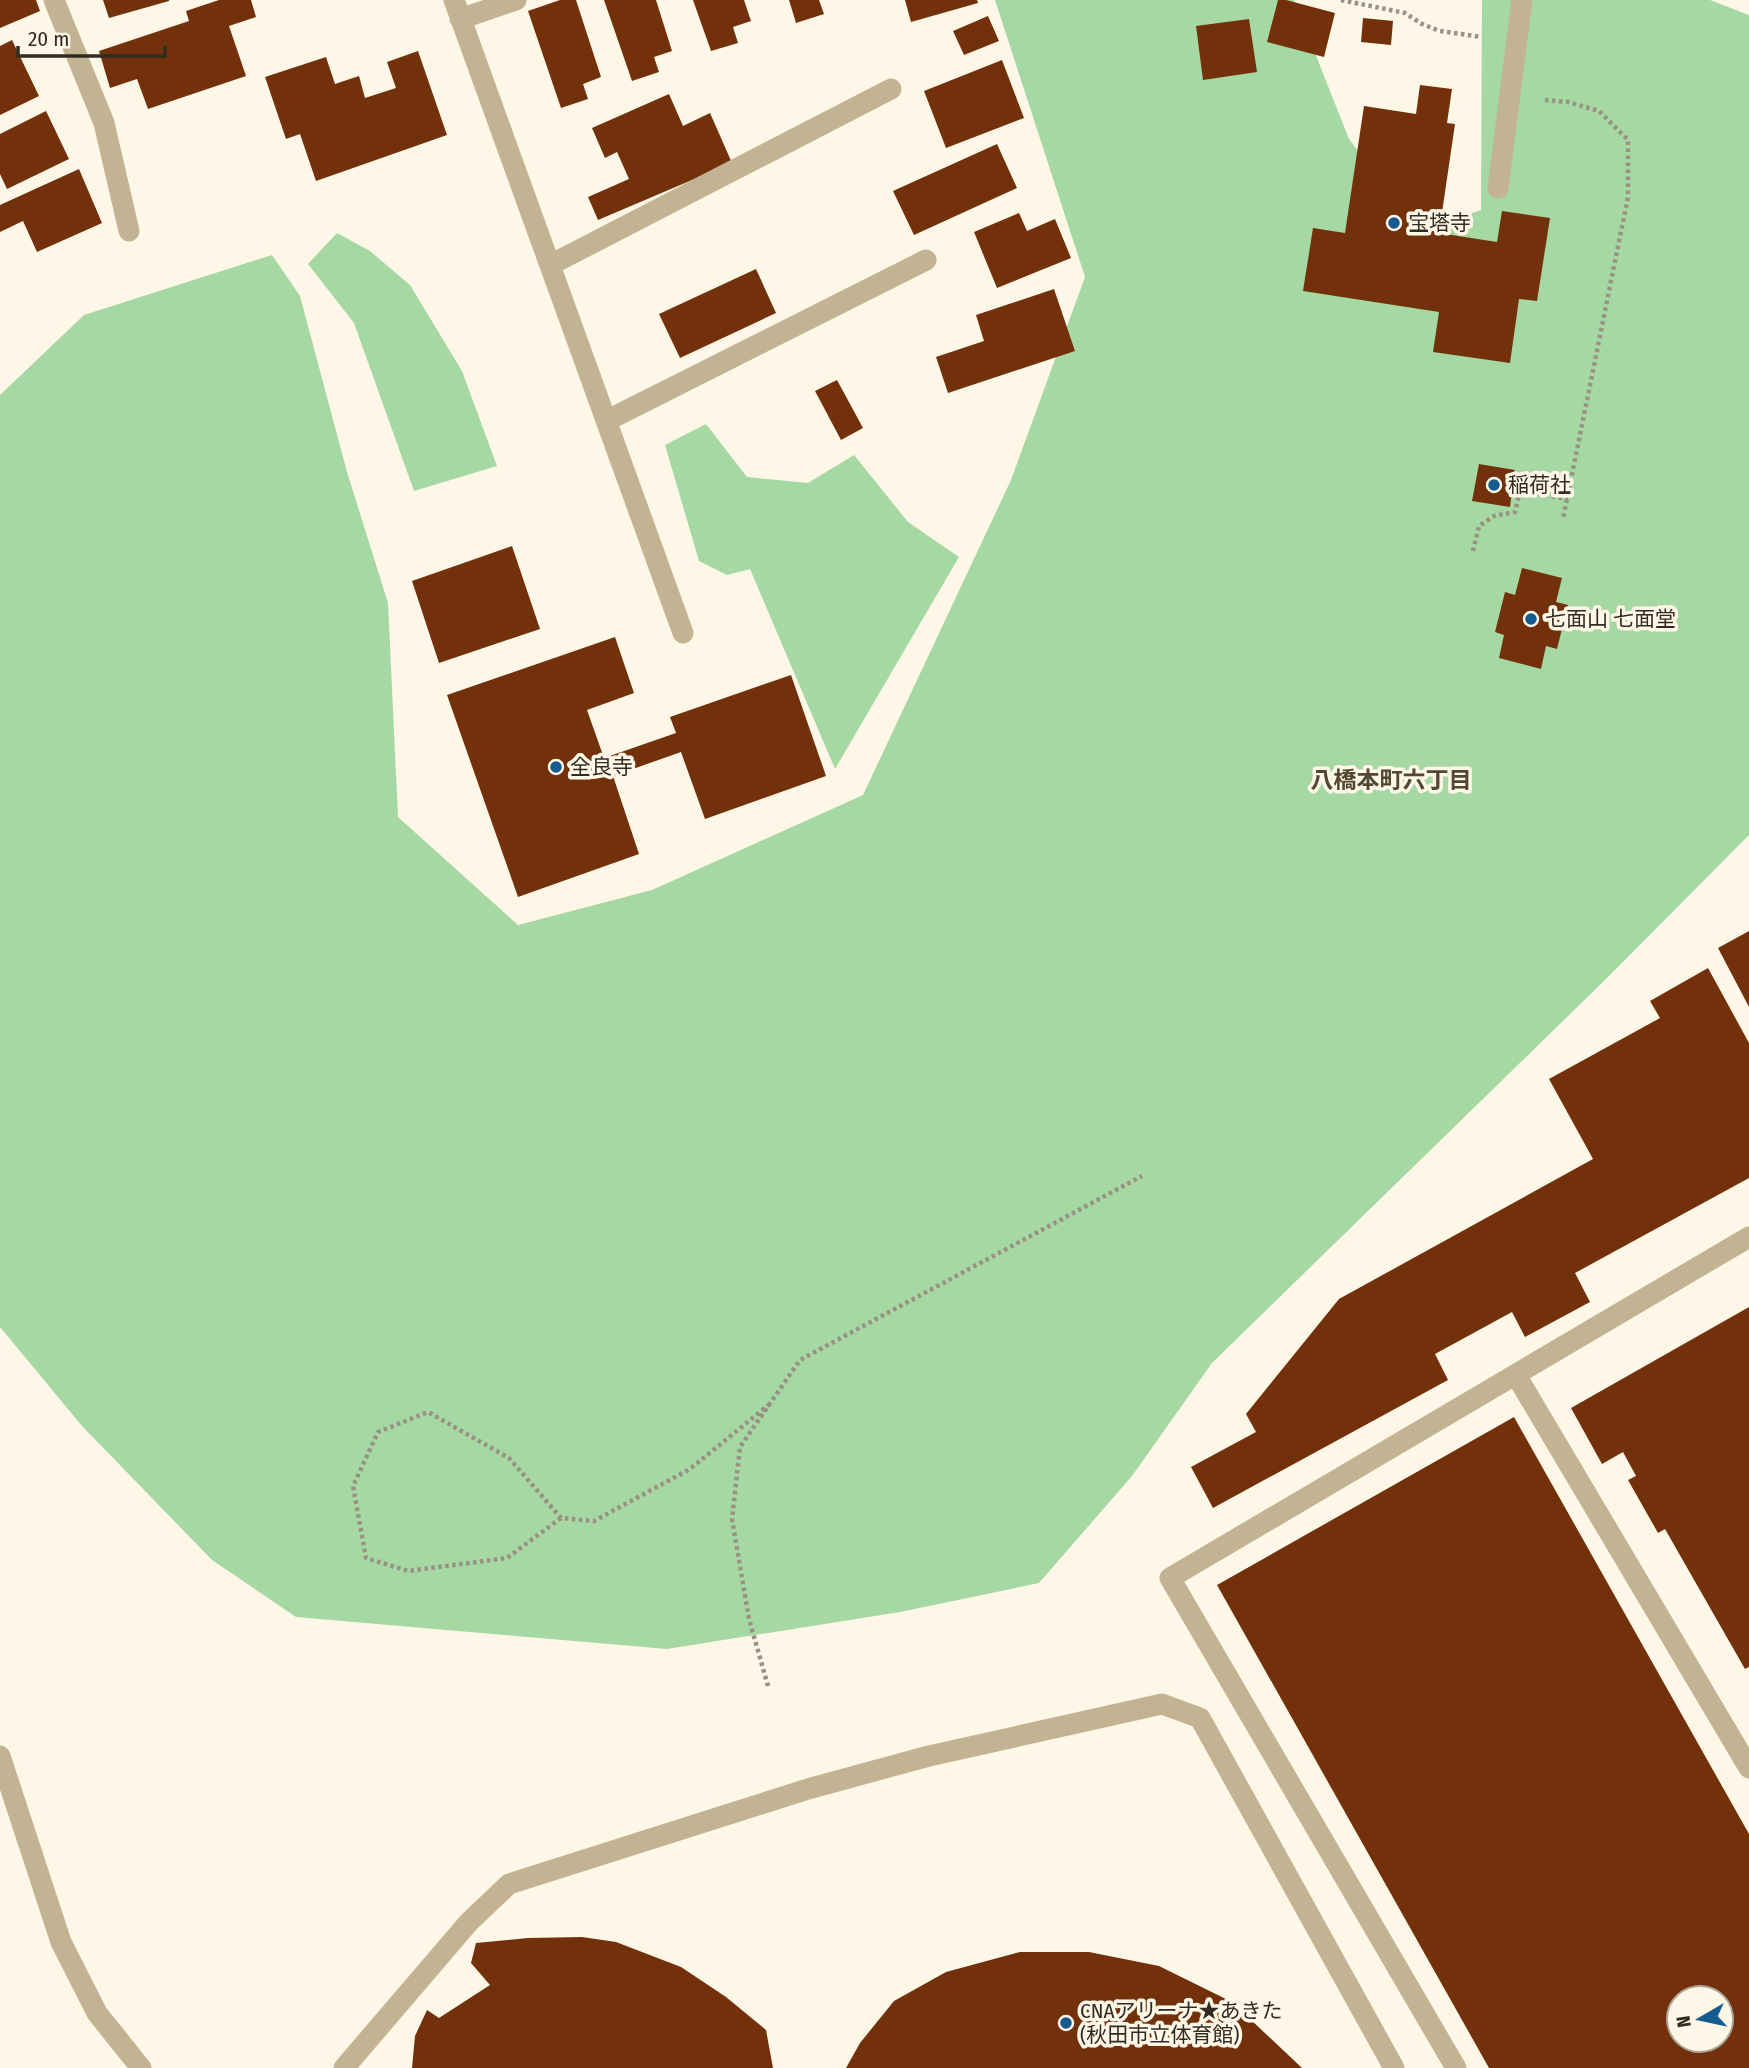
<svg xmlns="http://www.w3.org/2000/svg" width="1749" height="2068" font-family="'Fira Sans Condensed','Noto Sans JP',sans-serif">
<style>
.green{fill:#a6d8a3}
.building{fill:#72310b;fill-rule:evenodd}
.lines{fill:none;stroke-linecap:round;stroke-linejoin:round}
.path{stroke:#989184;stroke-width:4.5;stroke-dasharray:3.5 3.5;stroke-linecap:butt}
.minor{stroke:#c2b393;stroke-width:21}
.poi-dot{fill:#165b90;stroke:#fef6e6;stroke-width:2.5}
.labels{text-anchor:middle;stroke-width:7;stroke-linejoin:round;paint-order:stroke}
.poi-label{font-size:21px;fill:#312c21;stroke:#fef6e6;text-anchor:start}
.neighbourhood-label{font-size:23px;font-weight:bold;fill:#524730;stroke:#fef6e6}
</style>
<rect width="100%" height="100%" fill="#fef6e6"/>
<path class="green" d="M 995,0 L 1294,0 L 1349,139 L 1419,231 L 1481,210 L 1482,0 L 1710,0 L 1749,15 L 1749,835 L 1606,979 L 1212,1363 L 1132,1476 L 1039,1583 L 900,1612 L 667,1649 L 296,1617 L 212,1560 L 82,1426 L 0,1327 L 0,395 L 84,315 L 272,255 L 300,296 L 347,472 L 388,603 L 398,817 L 518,925 L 652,890 L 863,795 L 1011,480 L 1085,277 Z
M 337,233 L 370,251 L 410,285 L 462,371 L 497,466 L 414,491 L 354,323 L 308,264 Z
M 706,424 L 747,477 L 808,483 L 854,455 L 908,522 L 959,557 L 835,769 L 750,569 L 727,575 L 699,561 L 665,445 Z"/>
<path class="building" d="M 0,0 L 36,0 L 40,11 L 0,28 Z
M 103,0 L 169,0 L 169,1 L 109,18 Z
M 219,0 L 251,0 L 256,17 L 229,26 L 246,76 L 148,109 L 137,79 L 110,88 L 99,51 L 189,21 L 186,11 Z
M 560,0 L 576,0 L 601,77 L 583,84 L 588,99 L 561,108 L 528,11 Z
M 604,0 L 656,0 L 672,51 L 654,57 L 659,72 L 632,81 Z
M 693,0 L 744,0 L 751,21 L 733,27 L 738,43 L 711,51 Z
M 789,0 L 819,0 L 824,14 L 796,23 Z
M 905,0 L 977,0 L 978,3 L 911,22 Z
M 1278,0 L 1286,0 L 1335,13 L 1324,57 L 1267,42 Z
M 988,16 L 999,41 L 964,55 L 953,31 Z
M 1363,18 L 1393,21 L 1391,45 L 1361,42 Z
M 1249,19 L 1257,72 L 1203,80 L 1196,26 Z
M 12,40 L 39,96 L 0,115 L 0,46 Z
M 418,51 L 447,135 L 316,181 L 300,134 L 286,139 L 265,77 L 326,57 L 335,84 L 359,76 L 365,98 L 396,88 L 387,62 Z
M 1002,60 L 1024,118 L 946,148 L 924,91 Z
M 1420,85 L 1452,89 L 1447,123 L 1455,124 L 1439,233 L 1497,242 L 1502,211 L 1550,218 L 1537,301 L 1519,299 L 1510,363 L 1433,352 L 1439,312 L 1303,291 L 1313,228 L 1345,233 L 1364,106 L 1416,114 Z
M 669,94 L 683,126 L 710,113 L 732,163 L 598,220 L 588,197 L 629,179 L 617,152 L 605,158 L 592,128 Z
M 46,111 L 69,159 L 7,189 L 0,174 L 0,134 Z
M 997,144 L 1017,188 L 914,235 L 893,191 Z
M 79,169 L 102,223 L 37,252 L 23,221 L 0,232 L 0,205 Z
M 1019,213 L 1027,231 L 1055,219 L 1071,258 L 997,288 L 974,232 Z
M 756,269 L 776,313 L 680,358 L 659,314 Z
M 1054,289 L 1075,351 L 948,393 L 936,357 L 984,341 L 976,315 Z
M 837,380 L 863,428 L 841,440 L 815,391 Z
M 1479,464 L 1515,470 L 1510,507 L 1472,501 Z
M 512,546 L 540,629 L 439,663 L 412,581 Z
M 1522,568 L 1562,578 L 1556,602 L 1568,605 L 1557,649 L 1546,646 L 1541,669 L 1499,658 L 1504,635 L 1495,632 L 1505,592 L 1515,595 Z
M 615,637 L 634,693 L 587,710 L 604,758 L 676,733 L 670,717 L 791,675 L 826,776 L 705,819 L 681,752 L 613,776 L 639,854 L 518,897 L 447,695 Z
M 1749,931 L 1749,1007 L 1718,948 Z
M 1708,968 L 1749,1043 L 1749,1178 L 1575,1273 L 1590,1302 L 1525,1337 L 1512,1312 L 1435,1354 L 1448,1380 L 1213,1508 L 1191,1467 L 1256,1432 L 1246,1414 L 1339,1299 L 1593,1159 L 1549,1079 L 1660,1018 L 1650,1001 Z
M 1749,1307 L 1749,1667 L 1745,1669 L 1665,1529 L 1658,1533 L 1628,1480 L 1636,1476 L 1623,1452 L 1602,1464 L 1571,1408 Z
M 1514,1417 L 1749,1834 L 1749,2068 L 1489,2068 L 1217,1585 ZM 1679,1998 L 1721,1998 L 1721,2040 L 1679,2040 Z
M 582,1937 L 616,1942 L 681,1967 L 726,1997 L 766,2030 L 773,2068 L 412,2068 L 415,2036 L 427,2010 L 439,2018 L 490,1985 L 471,1963 L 476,1943 L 528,1938 Z
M 1020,1952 L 1089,1952 L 1159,1966 L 1232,2002 L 1302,2068 L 846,2068 L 860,2043 L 894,2001 L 946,1972 Z"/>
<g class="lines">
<path class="path" d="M 1341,0 L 1405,13 L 1422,24 L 1440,31 L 1481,37
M 1545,100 L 1568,102 L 1599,111 L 1628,140 L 1628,197 L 1563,519
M 1473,551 L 1479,526 L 1494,516 L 1515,512 L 1520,491 L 1568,499
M 561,1518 L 507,1558 L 408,1571 L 366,1558 L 353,1486 L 378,1432 L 428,1412 L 509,1458 L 561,1518 L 594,1521 L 690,1469 L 771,1403
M 768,1686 L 749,1619 L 732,1519 L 740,1447 L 800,1360 L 1142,1176"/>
<path class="minor" d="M 54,0 L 104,123 L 129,231
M 454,0 L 683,633
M 460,19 L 516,0
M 1498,188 L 1522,0
M 550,265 L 891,89
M 606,421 L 926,260
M 1516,1375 L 1749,1768
M 0,1756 L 61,1942 L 97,2013 L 141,2068
M 344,2068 L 469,1922 L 509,1884 L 808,1789 L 929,1756 L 1162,1704 L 1200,1718 L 1394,2068
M 1456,2068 L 1170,1578 L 1749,1237"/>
</g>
<g class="poi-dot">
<circle cx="1394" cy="223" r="7"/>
<circle cx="1494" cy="485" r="7"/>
<circle cx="1531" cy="619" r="7"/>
<circle cx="556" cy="767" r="7"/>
<circle cx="1066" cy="2023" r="7"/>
</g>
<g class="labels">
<g class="poi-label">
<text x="1408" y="230">宝塔寺</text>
<text x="1508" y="492">稲荷社</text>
<text x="1545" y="626">七面山 七面堂</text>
<text x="570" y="774">全良寺</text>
<text x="1080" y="2018">CNAアリーナ★あきた<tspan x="1080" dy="24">(秋田市立体育館)</tspan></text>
</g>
<g class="neighbourhood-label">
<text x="1391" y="788">八橋本町六丁目</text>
</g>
</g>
<g transform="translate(1700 2019) rotate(261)"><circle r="33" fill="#fef6e6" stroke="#aca597" stroke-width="2"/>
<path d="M0-5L12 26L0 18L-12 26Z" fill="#165b90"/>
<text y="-10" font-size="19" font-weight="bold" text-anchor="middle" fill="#312c21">N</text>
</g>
<path d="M18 46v10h147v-10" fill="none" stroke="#312c21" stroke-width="3.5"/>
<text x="28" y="46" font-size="21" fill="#312c21" stroke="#fef6e6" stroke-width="5" paint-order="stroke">20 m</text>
</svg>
